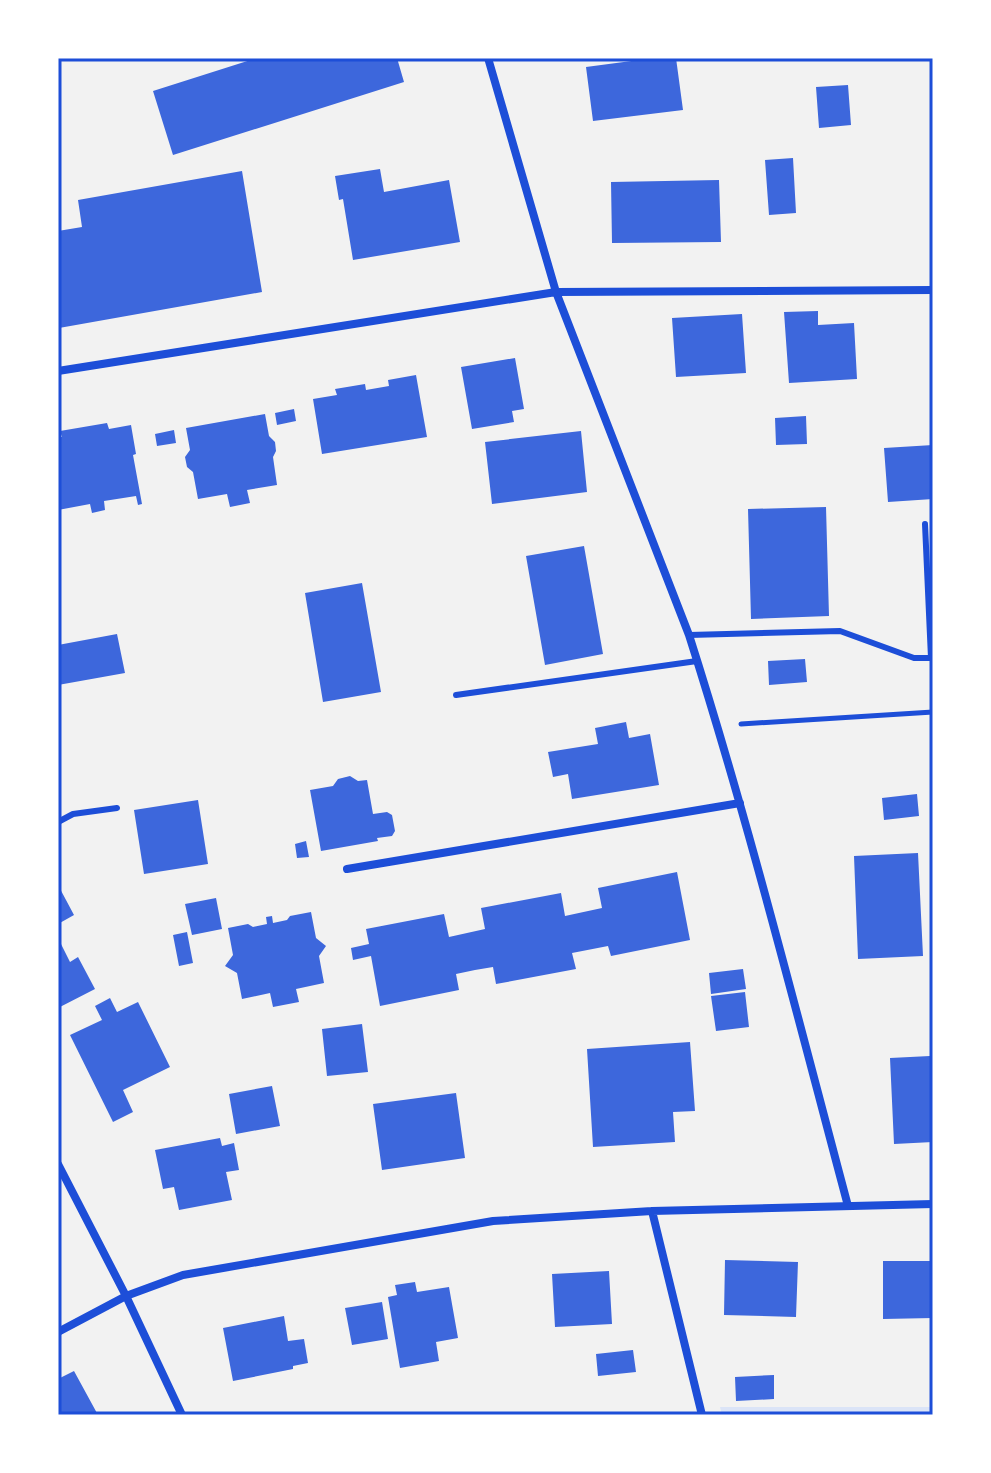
<svg xmlns="http://www.w3.org/2000/svg" width="991" height="1473" font-family="'Varela Round',sans-serif">
<style>
.green{fill:#dbe4f7}
.building{fill:#3d67dc}
.lines{fill:none;stroke-linecap:round;stroke-linejoin:round}
.path{stroke:#1d4ed8;stroke-width:5}
.service{stroke:#1d4ed8;stroke-width:6}
.minor{stroke:#1d4ed8;stroke-width:8}
.neatline{fill:none;stroke:#1d4ed8;stroke-width:3}
</style>
<rect width="100%" height="100%" fill="#f2f2f2"/>
<path class="green" d="M 720,1407 L 933,1407 L 933,1415 L 722,1415 Z"/>
<path class="building" d="M 257,58 L 397,58 L 404,82 L 173,155 L 153,91 Z
M 654,58 L 676,58 L 683,110 L 593,121 L 586,67 Z
M 848,85 L 851,125 L 819,128 L 816,87 Z
M 793,158 L 796,213 L 769,215 L 765,160 Z
M 380,169 L 384,192 L 449,180 L 460,242 L 353,260 L 343,199 L 339,200 L 335,176 Z
M 242,171 L 262,292 L 59,328 L 58,231 L 82,227 L 78,200 Z
M 719,180 L 721,242 L 612,243 L 611,182 Z
M 818,311 L 818,325 L 854,323 L 857,379 L 789,383 L 784,312 Z
M 742,314 L 746,373 L 676,377 L 672,318 Z
M 515,358 L 524,409 L 512,411 L 514,422 L 472,429 L 461,367 Z
M 416,375 L 427,437 L 322,454 L 313,399 L 337,395 L 335,389 L 365,384 L 366,390 L 389,386 L 388,380 Z
M 294,409 L 296,421 L 277,425 L 275,413 Z
M 265,414 L 269,436 L 275,442 L 276,451 L 273,457 L 277,485 L 247,490 L 250,503 L 230,507 L 227,494 L 198,499 L 193,472 L 187,467 L 185,457 L 190,450 L 186,428 Z
M 806,416 L 807,444 L 776,445 L 775,418 Z
M 107,423 L 109,429 L 131,425 L 136,454 L 133,455 L 142,504 L 138,505 L 136,496 L 104,501 L 105,510 L 92,513 L 90,504 L 58,510 L 58,437 L 62,437 L 60,431 Z
M 174,430 L 176,443 L 157,446 L 155,434 Z
M 581,431 L 587,492 L 492,504 L 485,442 Z
M 933,445 L 933,499 L 888,502 L 884,448 Z
M 826,507 L 829,616 L 751,619 L 748,509 Z
M 584,546 L 603,654 L 545,665 L 526,556 Z
M 362,583 L 381,692 L 323,702 L 305,593 Z
M 117,634 L 125,673 L 58,685 L 58,645 Z
M 805,659 L 807,682 L 769,685 L 768,661 Z
M 626,722 L 629,738 L 650,734 L 659,785 L 572,799 L 568,774 L 553,777 L 548,752 L 598,744 L 595,728 Z
M 350,776 L 358,781 L 367,780 L 373,814 L 387,812 L 392,815 L 395,831 L 392,836 L 377,838 L 378,841 L 321,851 L 310,790 L 333,786 L 338,779 Z
M 917,794 L 919,816 L 884,820 L 882,798 Z
M 198,800 L 208,864 L 144,874 L 134,810 Z
M 306,841 L 309,857 L 297,858 L 295,844 Z
M 918,853 L 923,956 L 858,959 L 854,856 Z
M 677,872 L 690,940 L 611,956 L 608,946 L 572,953 L 576,969 L 496,984 L 493,967 L 475,970 L 456,974 L 459,990 L 380,1006 L 371,956 L 353,960 L 351,948 L 369,944 L 366,929 L 444,914 L 449,937 L 485,929 L 481,908 L 561,893 L 565,916 L 602,908 L 598,888 Z
M 58,885 L 74,915 L 58,924 Z
M 216,898 L 222,929 L 192,935 L 185,904 Z
M 311,912 L 316,938 L 326,946 L 319,956 L 324,983 L 296,989 L 299,1002 L 273,1007 L 270,993 L 242,999 L 237,973 L 225,966 L 233,955 L 228,928 L 248,924 L 253,927 L 267,924 L 266,917 L 272,916 L 273,923 L 287,920 L 290,916 Z
M 187,932 L 193,963 L 179,966 L 173,935 Z
M 61,944 L 70,962 L 78,957 L 95,989 L 58,1008 L 58,946 Z
M 743,969 L 746,989 L 711,994 L 709,973 Z
M 745,992 L 749,1027 L 716,1031 L 711,996 Z
M 110,998 L 117,1012 L 138,1002 L 170,1067 L 123,1090 L 133,1112 L 113,1122 L 70,1035 L 102,1020 L 95,1006 Z
M 362,1024 L 368,1072 L 327,1076 L 322,1029 Z
M 690,1042 L 695,1111 L 673,1112 L 675,1142 L 593,1147 L 587,1049 Z
M 930,1056 L 933,1081 L 933,1142 L 894,1144 L 890,1058 Z
M 272,1086 L 280,1126 L 236,1134 L 229,1094 Z
M 456,1093 L 465,1158 L 382,1170 L 373,1104 Z
M 220,1138 L 222,1146 L 234,1143 L 239,1170 L 226,1172 L 232,1200 L 179,1210 L 174,1187 L 163,1189 L 155,1150 Z
M 725,1260 L 798,1262 L 796,1317 L 724,1315 Z
M 883,1261 L 933,1261 L 933,1318 L 883,1319 Z
M 609,1271 L 612,1324 L 555,1327 L 552,1274 Z
M 415,1282 L 417,1292 L 449,1287 L 458,1338 L 436,1342 L 439,1361 L 400,1368 L 388,1297 L 397,1295 L 395,1285 Z
M 382,1302 L 388,1339 L 352,1345 L 345,1308 Z
M 284,1316 L 288,1341 L 304,1339 L 308,1363 L 293,1366 L 293,1369 L 233,1381 L 223,1328 Z
M 633,1350 L 636,1372 L 598,1376 L 596,1354 Z
M 74,1371 L 98,1415 L 58,1415 L 58,1379 Z
M 774,1375 L 774,1399 L 736,1401 L 735,1377 Z"/>
<g class="lines">
<path class="path" d="M 741,724 L 933,712"/>
<path class="service" d="M 689,635 L 840,631 L 914,658 L 931,658 L 925,524
M 456,695 L 697,661
M 58,822 L 73,814 L 117,808"/>
<path class="minor" d="M 488,58 L 556,292 L 689,635 C 749,823 797,1015 848,1206
M 58,371 L 556,292 L 933,290
M 347,869 L 740,803
M 58,1164 L 126,1296 L 182,1415
M 652,1211 L 702,1415
M 58,1332 L 126,1296 L 183,1275 L 493,1221 L 652,1211 L 933,1204"/>
</g>
<rect width="991" height="1473" fill="none" stroke="#ffffff" stroke-width="120"/>
<rect x="60" y="60" width="871" height="1353" class="neatline"/>
</svg>
